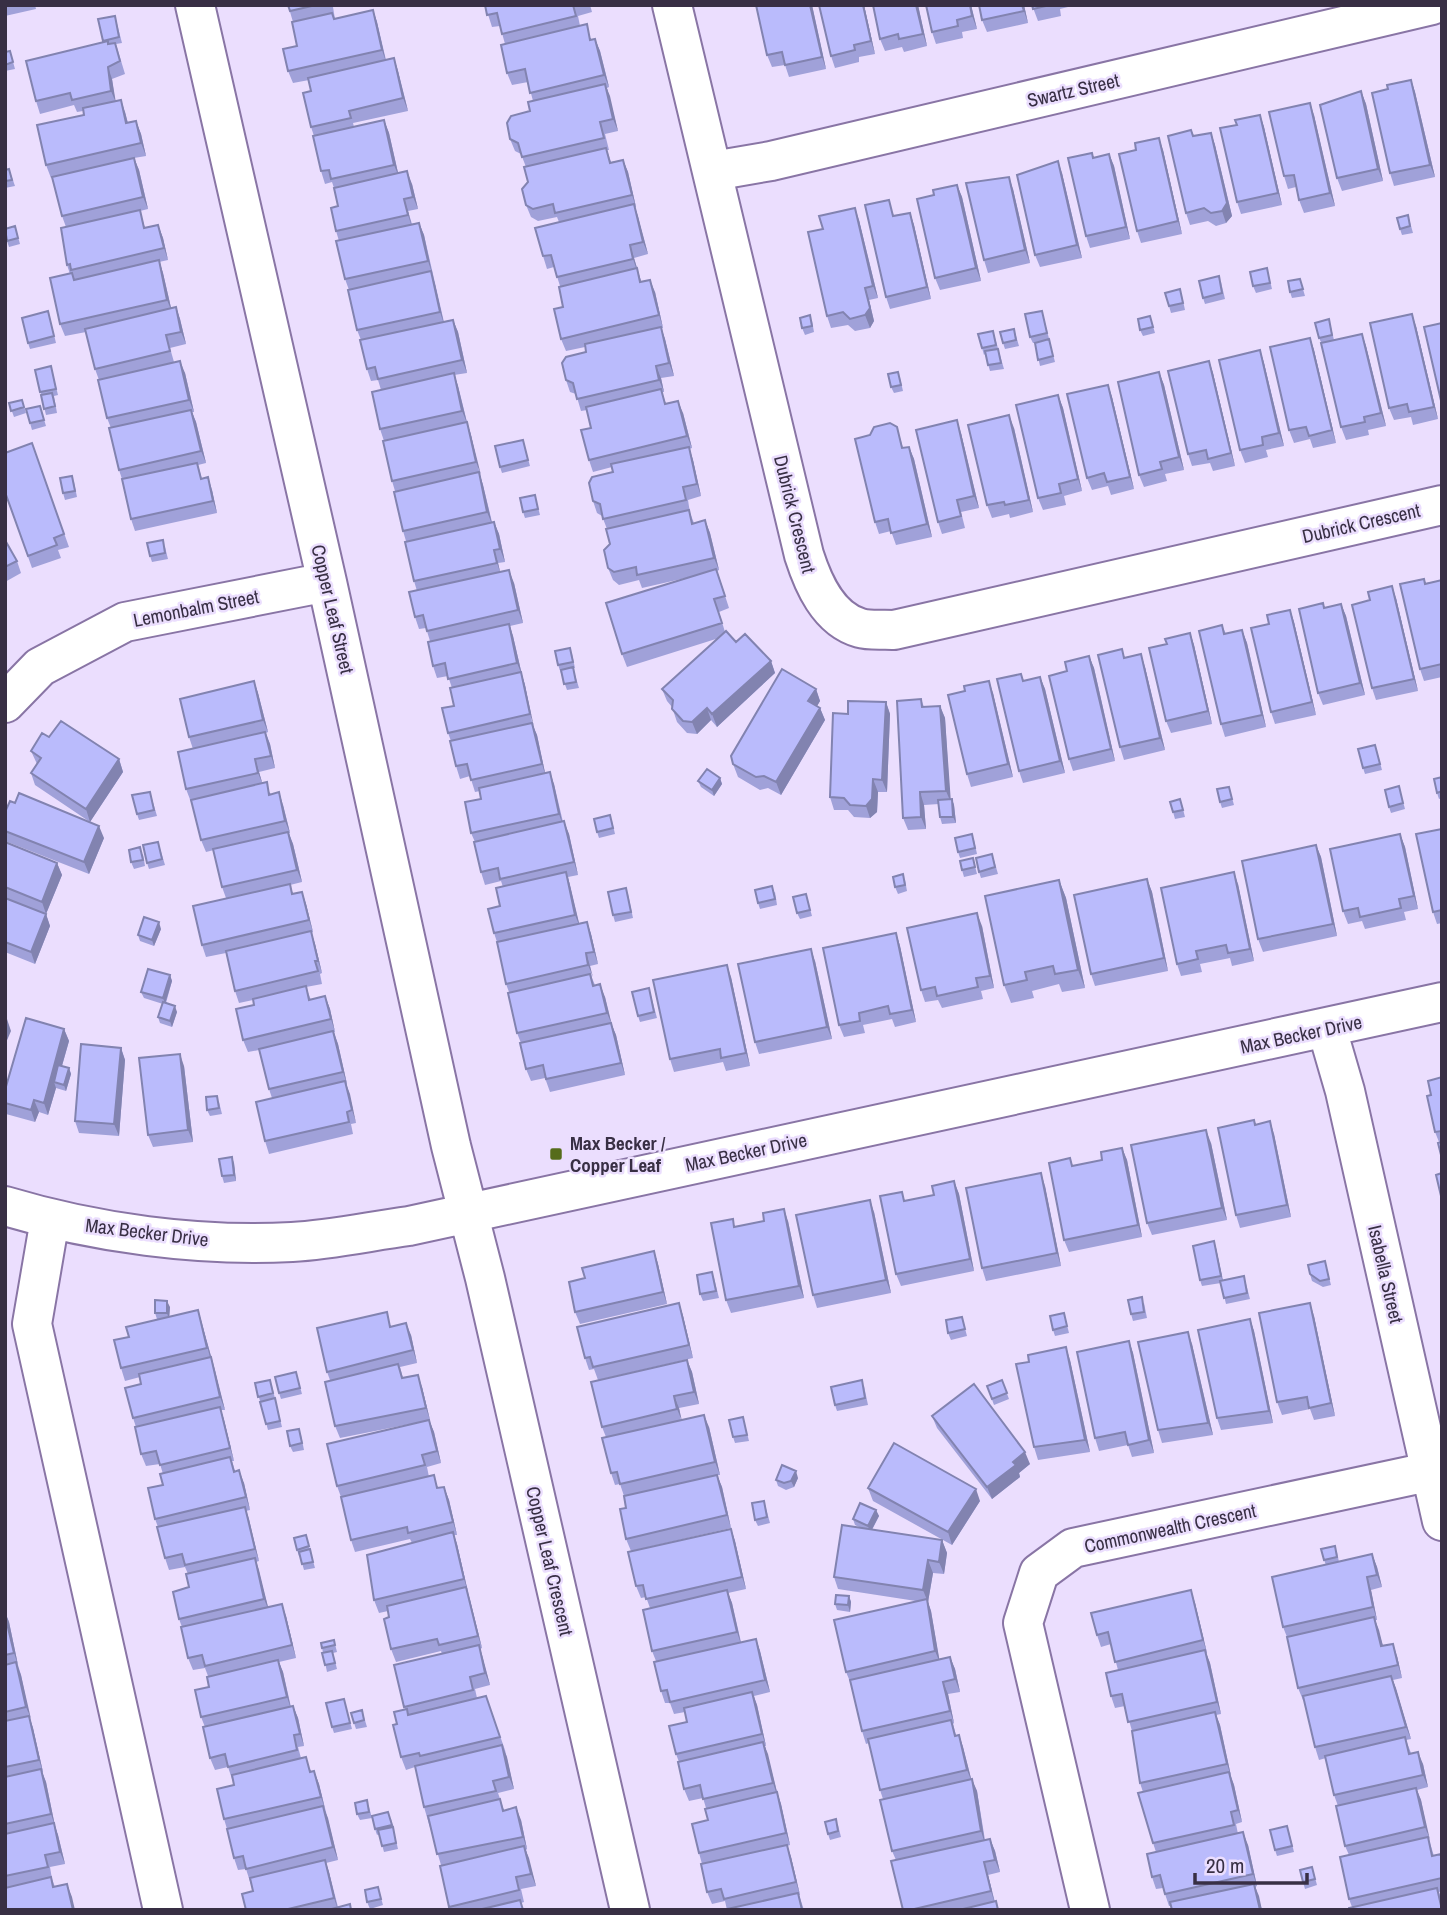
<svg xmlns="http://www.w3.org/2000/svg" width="1447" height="1915" font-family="'Archivo Narrow',sans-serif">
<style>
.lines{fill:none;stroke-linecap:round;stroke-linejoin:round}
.street-casing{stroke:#8975a5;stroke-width:42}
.street{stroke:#fff;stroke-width:38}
.wall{fill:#a0a1d9}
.shaded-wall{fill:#8283b0}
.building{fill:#babbfc;stroke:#8283b0;stroke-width:2}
.poi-dot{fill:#566c1b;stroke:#ebdefe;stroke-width:2.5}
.labels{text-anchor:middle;stroke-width:5;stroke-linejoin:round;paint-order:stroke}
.street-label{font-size:19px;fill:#382f44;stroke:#ebdefe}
.poi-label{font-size:19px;font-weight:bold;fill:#382f44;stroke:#ebdefe;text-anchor:start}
</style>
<rect width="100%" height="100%" fill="#ebdefe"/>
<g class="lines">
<defs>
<path id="street" d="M 195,5 L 327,582 L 451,1146 L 485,1278 L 630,1910
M 672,5 L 804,555 C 813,583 828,619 860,628 C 870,631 884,629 894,630 L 1442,505
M 713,171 L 771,161 L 1432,5
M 5,703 L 40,667 L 125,622 L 327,582
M 1327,1029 L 1345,1091 L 1442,1521
M 5,1206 C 95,1233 198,1247 292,1242 C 331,1240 371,1231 409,1226 L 1442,1002
M 50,1219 L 32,1324 L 163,1910
M 1090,1910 L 1023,1623 L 1039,1573 L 1073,1548 L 1442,1469"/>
</defs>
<use href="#street" class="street-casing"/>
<use href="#street" class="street"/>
</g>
<path class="wall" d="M 5,5 L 35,5 L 36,9 L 5,16 Z
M 288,5 L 343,5 L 333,7 L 335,19 L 373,10 L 377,22 L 386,60 L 394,58 L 398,71 L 408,111 L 353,123 L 354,127 L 384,120 L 389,133 L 398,173 L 412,184 L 418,209 L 408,211 L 412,224 L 419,223 L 424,235 L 444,322 L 453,320 L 458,332 L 467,373 L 454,375 L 458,386 L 467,422 L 471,435 L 480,475 L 483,485 L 492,522 L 494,522 L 499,534 L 505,562 L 498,563 L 500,572 L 514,583 L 523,623 L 510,626 L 513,636 L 522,675 L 525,685 L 533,727 L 537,735 L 545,773 L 554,784 L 563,822 L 569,834 L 578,875 L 568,877 L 579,924 L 587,922 L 591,934 L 598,964 L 590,966 L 592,978 L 595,985 L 605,997 L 611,1023 L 616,1035 L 625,1075 L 550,1092 L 545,1078 L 531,1081 L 526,1069 L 521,1043 L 517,1033 L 509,992 L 506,984 L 497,942 L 494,933 L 500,906 L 503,887 L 501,881 L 485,885 L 481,872 L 475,842 L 471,833 L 481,799 L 480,791 L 475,792 L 470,776 L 460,779 L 456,766 L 451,741 L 448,733 L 454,706 L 452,688 L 448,676 L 437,678 L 433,666 L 430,641 L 426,628 L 419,629 L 415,617 L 417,591 L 414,581 L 406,541 L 403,531 L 395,491 L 392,481 L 384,441 L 380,429 L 381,390 L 378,380 L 371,381 L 367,369 L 361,340 L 357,330 L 349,290 L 345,279 L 339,241 L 336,231 L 338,206 L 334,188 L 332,182 L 325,184 L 321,171 L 314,136 L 311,127 L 311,91 L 309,80 L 293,83 L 288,71 L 297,46 L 293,22 Z
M 485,5 L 590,5 L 592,12 L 578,16 L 580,26 L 592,40 L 595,39 L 600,51 L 609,87 L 607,88 L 618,131 L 605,134 L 609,150 L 607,150 L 611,162 L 623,160 L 628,172 L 636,207 L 635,207 L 648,254 L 634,258 L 641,282 L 655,292 L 663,328 L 661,328 L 665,339 L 674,376 L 661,378 L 664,392 L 662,392 L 666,404 L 683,413 L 692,448 L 689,449 L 693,460 L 701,496 L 688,500 L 690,513 L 694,523 L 705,520 L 710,533 L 719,570 L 717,571 L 729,608 L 719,612 L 725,632 L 736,642 L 771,661 L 775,673 L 717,727 L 711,720 L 697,734 L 687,733 L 677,722 L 672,707 L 667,701 L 662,689 L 719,638 L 627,667 L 622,654 L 690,577 L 642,588 L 639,580 L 619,585 L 613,580 L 608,568 L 610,544 L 607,529 L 602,516 L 597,513 L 593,501 L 613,472 L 612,467 L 593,472 L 589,460 L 591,428 L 587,410 L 581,411 L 576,394 L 570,392 L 566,380 L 586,352 L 585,347 L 566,351 L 561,339 L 563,307 L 560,286 L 554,267 L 547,269 L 543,256 L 559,222 L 557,217 L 538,221 L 531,217 L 526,205 L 528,182 L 526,167 L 521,154 L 515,151 L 510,139 L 530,111 L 533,101 L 528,82 L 512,85 L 507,73 L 505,44 L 500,26 L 492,27 Z
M 812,5 L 826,69 L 789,77 L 785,65 L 772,67 L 767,55 Z
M 864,5 L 875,54 L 859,57 L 859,62 L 835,68 L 831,56 Z
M 918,5 L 927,46 L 904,52 L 902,47 L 885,51 L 880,39 Z
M 971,5 L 977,29 L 962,32 L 963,38 L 936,44 L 932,32 Z
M 979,5 L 1024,5 L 1028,23 L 987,32 L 982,20 Z
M 1032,5 L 1076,5 L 1060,9 L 1061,16 L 1038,21 Z
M 115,16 L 122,43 L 116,44 L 125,74 L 112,79 L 115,101 L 125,112 L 128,123 L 136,121 L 141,134 L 146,156 L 134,158 L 139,170 L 148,209 L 140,211 L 145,228 L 158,225 L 163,238 L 168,260 L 159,262 L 163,273 L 171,308 L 176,307 L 180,319 L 186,344 L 170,348 L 174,362 L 185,373 L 194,412 L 192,412 L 196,422 L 206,463 L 198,465 L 202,479 L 212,490 L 217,513 L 135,531 L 131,519 L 122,479 L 119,470 L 111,428 L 107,418 L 99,380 L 95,369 L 86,332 L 65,336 L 60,324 L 70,274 L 67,265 L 66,227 L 62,216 L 52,177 L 51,178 L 46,165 L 84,115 L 83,111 L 77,112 L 74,105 L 40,114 L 36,101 L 103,42 L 98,19 Z
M 10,51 L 15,69 L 5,71 L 5,52 Z
M 1411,80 L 1415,92 L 1435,177 L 1394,186 L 1390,173 L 1388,89 Z
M 1361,91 L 1366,104 L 1383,181 L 1342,191 L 1337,178 Z
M 1260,115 L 1264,127 L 1282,205 L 1241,214 L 1237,202 L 1237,125 Z
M 1314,115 L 1335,206 L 1304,213 L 1299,200 L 1296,187 L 1288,189 L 1284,176 Z
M 1191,130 L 1194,136 L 1211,133 L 1215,145 L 1232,216 L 1226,223 L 1216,226 L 1208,221 L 1190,225 L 1186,213 Z
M 1163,150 L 1182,234 L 1141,243 L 1137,231 Z
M 1109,154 L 1114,166 L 1130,239 L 1090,248 L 1086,236 Z
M 9,169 L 15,186 L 5,188 L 5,170 Z
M 1062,173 L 1082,258 L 1040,267 L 1035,255 Z
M 957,185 L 962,197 L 981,281 L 940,290 L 935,278 L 934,195 Z
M 1013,189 L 1030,263 L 988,273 L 984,260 Z
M 894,213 L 894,216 L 910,213 L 914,225 L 931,299 L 890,309 L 886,297 Z
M 1408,215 L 1413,233 L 1402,235 L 1400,229 Z
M 859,220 L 878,298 L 869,300 L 874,321 L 870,328 L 855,331 L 848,325 L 831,328 L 827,316 Z
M 17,233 L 20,244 L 9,247 L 7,241 Z
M 1267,268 L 1272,289 L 1256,293 L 1253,286 Z
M 1300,279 L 1305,296 L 1292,298 L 1290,292 Z
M 1221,282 L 1225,299 L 1205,304 L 1203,298 Z
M 1182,296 L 1185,310 L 1171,313 L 1169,306 Z
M 1042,311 L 1055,362 L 1040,366 L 1035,343 L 1033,343 L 1030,337 Z
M 1150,316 L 1155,333 L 1143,336 L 1140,330 Z
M 50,318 L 56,343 L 30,349 L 28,343 Z
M 1329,319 L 1334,340 L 1362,334 L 1366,346 L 1386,426 L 1368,430 L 1369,435 L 1346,440 L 1341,427 L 1322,344 L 1319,338 Z
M 812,321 L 814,332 L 805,335 L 802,328 Z
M 1416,326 L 1438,419 L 1413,425 L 1411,417 L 1394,420 L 1389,408 Z
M 1014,329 L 1019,346 L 1005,349 L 1003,343 Z
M 993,331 L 1004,369 L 990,371 L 985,354 L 984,355 L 982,348 Z
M 1310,338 L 1314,350 L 1336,443 L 1313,448 L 1310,439 L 1294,443 L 1289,430 Z
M 1260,350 L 1264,363 L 1284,446 L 1266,450 L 1268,457 L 1245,463 L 1240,450 Z
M 1209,361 L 1213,373 L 1235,466 L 1213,471 L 1210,463 L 1192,466 L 1188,454 Z
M 51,366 L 58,395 L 54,396 L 57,413 L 46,415 L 35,370 Z
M 1159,372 L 1164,385 L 1184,470 L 1165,474 L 1167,481 L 1144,487 L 1139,475 Z
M 900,378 L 903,391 L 894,393 L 891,387 Z
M 1108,385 L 1112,397 L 1134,489 L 1111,495 L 1108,486 L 1092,490 L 1087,478 Z
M 1058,395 L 1063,408 L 1082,491 L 1064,496 L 1066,505 L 1043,510 L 1038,498 Z
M 9,403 L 24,406 L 26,413 L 14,417 Z
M 40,406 L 46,426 L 32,430 L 30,423 Z
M 897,427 L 903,448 L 909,447 L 914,459 L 932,537 L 896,545 L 891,531 L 879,534 L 875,522 L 870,435 Z
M 1014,428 L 1033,512 L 1010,518 L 1009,514 L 992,518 L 987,505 Z
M 961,433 L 979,508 L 961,512 L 965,528 L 942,534 L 938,522 Z
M 523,440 L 530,466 L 502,473 L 500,467 Z
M 32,443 L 69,547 L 58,550 L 61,558 L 32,568 L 5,492 Z
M 74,482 L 77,497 L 65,500 L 63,493 Z
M 535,495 L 540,515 L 525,518 L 523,512 Z
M 5,540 L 17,561 L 21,573 L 5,582 Z
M 165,547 L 168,559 L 152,562 L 150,556 Z
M 1424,579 L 1426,583 L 1442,580 L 1442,677 L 1424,681 L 1420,669 Z
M 1396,598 L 1418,691 L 1376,700 L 1372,688 Z
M 1341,604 L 1346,616 L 1365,695 L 1323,705 L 1318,693 L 1324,608 Z
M 1290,610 L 1294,622 L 1316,715 L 1275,724 L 1271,712 L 1269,624 Z
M 1222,625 L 1226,634 L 1242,630 L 1247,643 L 1266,727 L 1225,737 L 1221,724 Z
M 1190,633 L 1194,645 L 1212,724 L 1171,733 L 1166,721 L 1167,644 Z
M 572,654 L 575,668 L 573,668 L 579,688 L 567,690 L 558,665 Z
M 1089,656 L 1094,668 L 1115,761 L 1073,771 L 1069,759 L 1067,671 Z
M 1125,658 L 1145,667 L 1165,750 L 1124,760 L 1120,747 Z
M 1040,677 L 1045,689 L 1065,773 L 1023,783 L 1019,771 Z
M 254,681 L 258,693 L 268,732 L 266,733 L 270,744 L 275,768 L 259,772 L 262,783 L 271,794 L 283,805 L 290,833 L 289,833 L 293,844 L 302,882 L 290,885 L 293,894 L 302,892 L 306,904 L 313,932 L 311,933 L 315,944 L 322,973 L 320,974 L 322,984 L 306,987 L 311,1000 L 325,996 L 330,1009 L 335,1032 L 334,1032 L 338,1044 L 347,1084 L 346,1085 L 356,1123 L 351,1124 L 353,1134 L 269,1154 L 265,1141 L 272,1098 L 269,1089 L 259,1050 L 248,1052 L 243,1040 L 254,1005 L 253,1000 L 239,1003 L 235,991 L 226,953 L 206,957 L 202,945 L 226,898 L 222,887 L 214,850 L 206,852 L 201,840 L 192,801 L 191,802 L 186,789 L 193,749 L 189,737 Z
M 816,689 L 820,701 L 817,706 L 820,708 L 825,720 L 781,795 L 768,788 L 760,790 L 738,777 L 733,764 Z
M 993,693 L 1013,777 L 971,787 L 967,774 Z
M 921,699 L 924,707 L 940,706 L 945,718 L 950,799 L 952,799 L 954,805 L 956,823 L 942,824 L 940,817 L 939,804 L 924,805 L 926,829 L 908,830 L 903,818 Z
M 886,702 L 890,714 L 887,792 L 878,792 L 877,812 L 870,818 L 854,817 L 848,810 L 834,810 L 830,797 L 848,714 Z
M 49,737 L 119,759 L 123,772 L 90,822 L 35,785 L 31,773 L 37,764 L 31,751 Z
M 1377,751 L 1382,770 L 1365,774 L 1363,768 Z
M 1442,777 L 1442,798 L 1439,799 L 1437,793 Z
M 720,778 L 722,784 L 714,796 L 701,787 L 698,781 Z
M 1399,786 L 1405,809 L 1391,813 L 1389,807 Z
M 1229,787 L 1234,805 L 1222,808 L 1220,802 Z
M 150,792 L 157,816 L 139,820 L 137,814 Z
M 1182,805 L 1185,817 L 1175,819 L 1173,812 Z
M 5,812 L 104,838 L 89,874 L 5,841 Z
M 612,821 L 615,834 L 599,838 L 597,832 Z
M 1442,829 L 1442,923 L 1437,924 L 1433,912 Z
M 1400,834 L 1405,847 L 1418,909 L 1404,912 L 1406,920 L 1365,929 L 1362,921 L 1348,924 L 1343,911 Z
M 974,840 L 977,854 L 960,858 L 958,852 Z
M 5,842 L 57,863 L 62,875 L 46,914 L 50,926 L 35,964 L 5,952 Z
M 158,842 L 165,865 L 149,869 L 147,863 Z
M 1316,845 L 1321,857 L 1337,936 L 1263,952 L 1258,939 Z
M 143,854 L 145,866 L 134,869 L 131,862 Z
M 973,858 L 977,874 L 964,877 L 962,870 Z
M 994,860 L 998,874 L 981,878 L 979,872 Z
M 1147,879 L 1152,892 L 1168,971 L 1095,986 L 1091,974 Z
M 905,880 L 907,891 L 898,894 L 895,887 Z
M 1059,880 L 1066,898 L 1085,988 L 1062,992 L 1059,984 L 1032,991 L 1034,998 L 1011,1003 L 1004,985 Z
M 1238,884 L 1254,961 L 1232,966 L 1230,958 L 1200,964 L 1202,972 L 1181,976 L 1177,964 Z
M 775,892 L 777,905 L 760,909 L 758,903 Z
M 628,894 L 633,918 L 615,922 L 613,915 Z
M 806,894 L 812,916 L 800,919 L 797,913 Z
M 982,926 L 994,988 L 981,991 L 983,999 L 942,1008 L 938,1000 L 925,1002 L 921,990 Z
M 161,929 L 154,946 L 140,941 L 138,935 Z
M 896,933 L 900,946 L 916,1022 L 895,1027 L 892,1019 L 863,1025 L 865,1033 L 844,1037 L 839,1025 Z
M 815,961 L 832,1039 L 759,1054 L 755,1042 Z
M 170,975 L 172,981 L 166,1003 L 177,1012 L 172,1027 L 160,1023 L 158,1017 L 163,1004 L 144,998 L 141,992 Z
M 731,977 L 750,1066 L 726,1071 L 723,1062 L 674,1072 L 670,1059 Z
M 649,988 L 657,1018 L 640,1022 L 638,1016 Z
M 64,1029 L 69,1041 L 62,1066 L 69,1068 L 71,1074 L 66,1091 L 56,1088 L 48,1115 L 39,1112 L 35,1122 L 6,1114 L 5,1112 L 5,1090 Z
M 121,1048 L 125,1060 L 119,1136 L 79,1133 L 75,1121 Z
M 184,1066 L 193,1142 L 153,1147 L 148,1135 Z
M 1442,1077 L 1442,1159 L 1439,1142 L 1435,1132 L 1431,1095 Z
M 219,1102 L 222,1114 L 210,1116 L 207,1110 Z
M 1254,1120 L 1256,1124 L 1274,1134 L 1291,1217 L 1240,1228 L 1236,1215 Z
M 1211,1143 L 1227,1220 L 1152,1235 L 1147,1223 Z
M 1122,1148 L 1127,1160 L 1142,1237 L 1069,1252 L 1064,1240 L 1073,1166 L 1102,1160 Z
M 234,1163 L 236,1181 L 224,1183 L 222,1176 Z
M 954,1181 L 959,1194 L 974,1271 L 901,1286 L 896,1274 L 905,1201 L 934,1195 Z
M 1045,1186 L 1061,1266 L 986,1281 L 982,1268 Z
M 874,1212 L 891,1293 L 817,1308 L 813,1295 Z
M 764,1221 L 788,1221 L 804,1298 L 731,1313 L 726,1300 L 736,1227 Z
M 1216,1248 L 1223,1280 L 1244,1276 L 1250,1299 L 1226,1304 L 1221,1283 L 1202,1286 L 1200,1280 Z
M 654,1251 L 658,1264 L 667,1304 L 580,1324 L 575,1312 L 585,1278 Z
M 1325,1261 L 1331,1285 L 1323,1287 L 1312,1281 L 1310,1274 Z
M 714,1278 L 719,1298 L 703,1301 L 700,1294 Z
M 679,1303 L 683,1316 L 693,1358 L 598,1380 L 594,1369 L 589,1370 L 585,1358 Z
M 1144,1303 L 1147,1318 L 1133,1321 L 1131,1314 Z
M 170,1307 L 169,1317 L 198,1310 L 202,1323 L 225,1410 L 221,1410 L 224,1420 L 234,1461 L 232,1461 L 235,1471 L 244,1483 L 250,1510 L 246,1511 L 259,1561 L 256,1562 L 268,1607 L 286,1616 L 296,1658 L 279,1662 L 283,1672 L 291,1707 L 293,1706 L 298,1718 L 304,1746 L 298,1747 L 301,1758 L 312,1772 L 314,1771 L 319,1784 L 338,1860 L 326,1863 L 329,1872 L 338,1907 L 350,1904 L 352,1910 L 246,1910 L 253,1891 L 246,1869 L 238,1870 L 234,1858 L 227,1829 L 224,1819 L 234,1785 L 233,1779 L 232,1779 L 228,1767 L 215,1770 L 210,1758 L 205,1727 L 201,1717 L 209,1687 L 208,1676 L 205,1668 L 193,1670 L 188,1658 L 182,1627 L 179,1619 L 189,1587 L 188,1574 L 185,1567 L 169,1570 L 165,1558 L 158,1527 L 155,1519 L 163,1485 L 163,1474 L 160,1464 L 146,1466 L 141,1454 L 136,1427 L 133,1418 L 141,1384 L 140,1377 L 125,1381 L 121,1368 L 129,1337 L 161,1319 L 157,1319 L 155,1313 Z
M 1064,1313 L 1069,1333 L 1055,1336 L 1053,1330 Z
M 1314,1316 L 1335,1416 L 1314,1420 L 1310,1409 L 1282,1415 L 1277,1402 Z
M 962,1317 L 967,1336 L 951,1340 L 948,1333 Z
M 1250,1319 L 1254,1331 L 1273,1423 L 1221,1430 L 1217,1418 Z
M 392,1326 L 411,1335 L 417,1363 L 400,1367 L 403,1378 L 422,1387 L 430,1420 L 429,1420 L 434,1432 L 441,1463 L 427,1467 L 429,1477 L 439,1488 L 444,1487 L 449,1500 L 457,1535 L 454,1535 L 457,1544 L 468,1592 L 482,1648 L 480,1649 L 490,1685 L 475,1689 L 477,1698 L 486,1696 L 505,1750 L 514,1789 L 498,1793 L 504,1810 L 521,1820 L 527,1849 L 526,1850 L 536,1886 L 521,1889 L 524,1902 L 521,1903 L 524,1910 L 450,1910 L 440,1866 L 441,1865 L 424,1807 L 415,1767 L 406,1770 L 401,1757 L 397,1724 L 405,1710 L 394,1665 L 442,1654 L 441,1651 L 396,1662 L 391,1649 L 388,1611 L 379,1613 L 374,1600 L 412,1543 L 410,1539 L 355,1552 L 351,1540 L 341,1497 L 337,1486 L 410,1424 L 340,1438 L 335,1426 L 330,1380 L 327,1372 Z
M 1129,1341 L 1133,1353 L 1154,1453 L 1132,1457 L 1128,1445 L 1099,1451 L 1095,1438 Z
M 1192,1344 L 1213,1435 L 1162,1443 L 1158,1430 Z
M 687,1360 L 692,1372 L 699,1404 L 679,1408 L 681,1420 L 709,1427 L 720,1475 L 717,1475 L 722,1487 L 731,1528 L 631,1551 L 626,1539 L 626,1508 L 624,1496 L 620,1484 L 615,1485 L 611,1473 L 606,1437 L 602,1427 Z
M 1070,1360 L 1090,1452 L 1038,1460 L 1034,1447 Z
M 296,1372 L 302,1394 L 281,1399 L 279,1393 Z
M 1002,1380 L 1009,1399 L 994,1405 L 987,1386 Z
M 255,1383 L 272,1386 L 282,1427 L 268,1430 Z
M 864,1386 L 868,1405 L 837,1411 L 835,1405 Z
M 932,1416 L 1030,1464 L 1019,1473 L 1020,1477 L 992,1499 L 937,1428 Z
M 743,1417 L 749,1441 L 735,1443 L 733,1437 Z
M 301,1435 L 304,1450 L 293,1452 L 290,1446 Z
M 798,1478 L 794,1487 L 786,1490 L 778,1486 L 776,1480 Z
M 868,1488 L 980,1501 L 952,1545 L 873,1501 Z
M 764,1501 L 770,1523 L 758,1526 L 755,1520 Z
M 876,1510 L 879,1516 L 872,1530 L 942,1540 L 947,1553 L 944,1574 L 933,1573 L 928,1602 L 931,1611 L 939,1659 L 950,1657 L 955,1669 L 960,1692 L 948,1694 L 954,1723 L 953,1724 L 956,1735 L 959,1735 L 963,1747 L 971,1779 L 977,1791 L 985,1840 L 990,1839 L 995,1851 L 1000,1872 L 988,1875 L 995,1902 L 996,1901 L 999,1910 L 903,1910 L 896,1860 L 892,1851 L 883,1799 L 880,1790 L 869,1743 L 866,1744 L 862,1731 L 851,1684 L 846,1672 L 916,1601 L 838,1589 L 834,1577 L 861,1528 L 855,1525 L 853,1519 Z
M 731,1529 L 735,1541 L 746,1589 L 728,1593 L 732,1603 L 741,1642 L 756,1639 L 760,1651 L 770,1692 L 754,1696 L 757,1705 L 766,1746 L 765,1746 L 777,1792 L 781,1804 L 790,1845 L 787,1846 L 791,1857 L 800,1895 L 799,1895 L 804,1910 L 727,1910 L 725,1901 L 712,1904 L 707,1892 L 702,1864 L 699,1853 L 708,1820 L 706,1808 L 703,1798 L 689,1801 L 684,1789 L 679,1762 L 676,1754 L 687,1722 L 685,1712 L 674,1714 L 670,1703 L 665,1703 L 661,1691 L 656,1661 L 652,1651 L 650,1608 L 646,1597 L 641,1598 L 636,1586 Z
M 306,1535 L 315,1568 L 304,1570 L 300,1556 L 299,1556 L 297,1550 Z
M 1337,1552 L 1339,1562 L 1372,1554 L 1377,1567 L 1382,1587 L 1371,1590 L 1377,1620 L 1375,1620 L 1383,1646 L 1397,1656 L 1402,1678 L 1393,1680 L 1411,1739 L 1406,1740 L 1411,1753 L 1423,1764 L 1428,1787 L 1417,1790 L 1421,1800 L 1429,1840 L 1434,1856 L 1442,1856 L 1442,1891 L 1439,1892 L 1442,1901 L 1442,1910 L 1352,1907 L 1349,1899 L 1349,1855 L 1345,1846 L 1338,1806 L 1334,1795 L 1326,1758 L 1319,1760 L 1315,1747 L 1304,1700 L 1303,1700 L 1298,1688 L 1287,1637 L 1283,1627 L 1326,1565 L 1324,1560 Z
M 849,1596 L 851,1602 L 850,1612 L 837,1610 L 835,1604 Z
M 1195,1603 L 1207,1653 L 1206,1653 L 1210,1663 L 1221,1714 L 1216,1715 L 1220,1725 L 1231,1776 L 1234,1785 L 1242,1822 L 1236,1824 L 1238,1834 L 1248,1845 L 1257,1886 L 1255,1887 L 1262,1910 L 1172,1910 L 1171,1906 L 1169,1906 L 1163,1888 L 1156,1889 L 1152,1877 L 1156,1852 L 1153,1843 L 1143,1792 L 1140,1783 L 1132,1731 L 1125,1706 L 1115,1708 L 1111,1696 L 1118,1670 L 1111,1644 L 1101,1647 L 1097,1635 Z
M 5,1612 L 9,1622 L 18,1665 L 21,1675 L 30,1719 L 33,1728 L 43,1772 L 42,1772 L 46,1782 L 55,1826 L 58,1835 L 65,1864 L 50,1867 L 52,1879 L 55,1887 L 72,1897 L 5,1910 Z
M 334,1640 L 337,1652 L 333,1653 L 337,1669 L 327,1672 L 321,1643 Z
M 344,1699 L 352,1729 L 334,1733 L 332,1727 Z
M 364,1717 L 367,1727 L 356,1729 L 354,1723 Z
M 369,1807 L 372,1818 L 360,1820 L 357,1814 Z
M 391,1819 L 398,1849 L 384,1852 L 379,1834 L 377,1835 L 375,1829 Z
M 838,1825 L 841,1837 L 830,1840 L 828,1834 Z
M 1289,1832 L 1294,1852 L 1277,1856 L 1275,1850 Z
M 1312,1867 L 1317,1885 L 1305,1889 L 1303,1882 Z
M 378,1887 L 383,1905 L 370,1909 L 367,1902 Z"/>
<path class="shaded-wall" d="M 810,5 L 812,5 L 826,69 L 822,57 Z
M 863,5 L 864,5 L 875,54 L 871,41 Z
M 916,5 L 918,5 L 927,46 L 923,34 Z
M 970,5 L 971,5 L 977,29 L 972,16 Z
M 1022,5 L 1024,5 L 1028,23 Z
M 373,10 L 377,22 L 386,62 L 382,50 Z
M 595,39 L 600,51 L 609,87 L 604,75 Z
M 394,58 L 398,71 L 408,111 L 403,98 Z
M 108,67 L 112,79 L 116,103 L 111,91 Z
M 1411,80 L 1415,92 L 1435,177 L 1430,165 Z
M 605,84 L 610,96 L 618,131 L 613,119 Z
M 1361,91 L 1366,104 L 1383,181 L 1378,169 Z
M 121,100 L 125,112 L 131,136 L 126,123 Z
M 1310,103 L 1314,115 L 1335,206 L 1330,193 Z
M 1260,115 L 1264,127 L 1282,205 L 1278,193 Z
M 384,120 L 389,133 L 399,177 L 394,165 Z
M 136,121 L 141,134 L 146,156 L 141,143 Z
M 1211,133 L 1215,145 L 1232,216 L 1226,223 L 1222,211 Z
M 1159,138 L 1163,150 L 1182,234 L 1178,221 Z
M 1109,154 L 1114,166 L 1130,239 L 1126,227 Z
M 134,158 L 139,170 L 148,209 L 143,197 Z
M 623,160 L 628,172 L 636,207 L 632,195 Z
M 1058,161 L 1062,173 L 1082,258 L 1077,245 Z
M 407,171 L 412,184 L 418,209 L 413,197 Z
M 1009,177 L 1013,189 L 1030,263 L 1025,250 Z
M 957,185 L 962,197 L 981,281 L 976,268 Z
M 404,199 L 408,211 L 412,227 L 408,215 Z
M 634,204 L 638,216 L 648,254 L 643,242 Z
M 855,208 L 859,220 L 878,298 L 873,286 Z
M 910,213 L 914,225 L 931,299 L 927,287 Z
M 419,223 L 424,235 L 432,273 L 428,261 Z
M 158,225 L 163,238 L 168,260 L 164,248 Z
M 630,245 L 634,258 L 645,294 L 633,259 Z
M 159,260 L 163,273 L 172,312 L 167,300 Z
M 431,271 L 435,284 L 444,324 L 440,312 Z
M 650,280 L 655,292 L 663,328 L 659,315 Z
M 865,288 L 869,300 L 874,321 L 870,328 L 865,315 Z
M 176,307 L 180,319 L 186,344 L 181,332 Z
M 1412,314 L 1416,326 L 1438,419 L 1434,407 Z
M 453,320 L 458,332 L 467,373 L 462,360 Z
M 661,327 L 665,339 L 674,376 L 669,363 Z
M 1362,334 L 1366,346 L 1386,426 L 1381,413 Z
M 1310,338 L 1314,350 L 1336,443 L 1332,430 Z
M 1260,350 L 1264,363 L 1284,446 L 1279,433 Z
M 180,361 L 185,373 L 194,412 L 189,400 Z
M 1209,361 L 1213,373 L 1235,466 L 1231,453 Z
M 656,366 L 661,378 L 664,392 L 659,380 Z
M 1159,372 L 1164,385 L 1184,470 L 1179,457 Z
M 454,373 L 458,386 L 467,423 L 462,411 Z
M 1108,385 L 1112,397 L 1134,489 L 1130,477 Z
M 1058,395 L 1063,408 L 1082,491 L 1078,479 Z
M 678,401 L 683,413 L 692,448 L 687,436 Z
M 191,410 L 196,422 L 206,463 L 201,451 Z
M 1009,415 L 1014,428 L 1033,512 L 1029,500 Z
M 957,420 L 961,433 L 979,508 L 974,496 Z
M 467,422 L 471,435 L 481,475 L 476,462 Z
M 689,447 L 693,460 L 701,496 L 697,484 Z
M 909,447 L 914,459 L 932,537 L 927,524 Z
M 479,472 L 483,485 L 492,524 L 487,512 Z
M 208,477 L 212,490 L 217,513 L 213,501 Z
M 705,520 L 710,533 L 719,570 L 714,558 Z
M 494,522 L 499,534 L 505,562 L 500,549 Z
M 494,550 L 498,563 L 501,575 L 497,563 Z
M 509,570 L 514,583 L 523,623 L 518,610 Z
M 1392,586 L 1396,598 L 1418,691 L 1414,679 Z
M 1341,604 L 1346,616 L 1365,695 L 1360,683 Z
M 1290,610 L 1294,622 L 1316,715 L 1312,702 Z
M 509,624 L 513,636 L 522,675 L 517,663 Z
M 1242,630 L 1247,643 L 1266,727 L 1262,715 Z
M 1190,633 L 1194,645 L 1212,724 L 1208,711 Z
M 1141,654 L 1145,667 L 1165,750 L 1160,738 Z
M 1089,656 L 1094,668 L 1115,761 L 1111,749 Z
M 771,661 L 775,673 L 717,727 L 712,714 Z
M 521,672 L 525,685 L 534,727 L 530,714 Z
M 1040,677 L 1045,689 L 1065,773 L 1060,761 Z
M 254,681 L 258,693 L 268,732 L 263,720 Z
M 989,681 L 993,693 L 1013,777 L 1008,764 Z
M 816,689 L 820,701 L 813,713 L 808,701 Z
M 886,702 L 890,714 L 887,792 L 882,780 Z
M 940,706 L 945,718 L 951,803 L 946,791 Z
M 707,708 L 711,720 L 697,734 L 692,722 Z
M 820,708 L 825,720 L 781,795 L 776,782 Z
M 532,723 L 537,735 L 546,777 L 542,764 Z
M 265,732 L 270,744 L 275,768 L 271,756 Z
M 119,759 L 123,772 L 90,822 L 86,809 Z
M 255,759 L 263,785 L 258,773 Z
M 550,772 L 554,784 L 563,826 L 559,814 Z
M 720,778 L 722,784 L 714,796 L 712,790 Z
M 873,779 L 878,792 L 877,812 L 870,818 L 866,806 Z
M 279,792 L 283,805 L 290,833 L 285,821 Z
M 920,792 L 924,805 L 926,829 L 921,817 Z
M 952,799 L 954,805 L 956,823 L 953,817 Z
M 564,821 L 569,834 L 578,875 L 574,862 Z
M 99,826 L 104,838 L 89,874 L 84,862 Z
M 288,832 L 293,844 L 302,882 L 297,870 Z
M 1400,834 L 1405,847 L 1418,909 L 1414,896 Z
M 1316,845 L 1321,857 L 1337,936 L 1333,924 Z
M 57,863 L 62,875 L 46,914 L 42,902 Z
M 566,872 L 570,885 L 580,927 L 575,915 Z
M 1234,872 L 1238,884 L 1254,961 L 1250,949 Z
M 1147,879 L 1152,892 L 1168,971 L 1164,958 Z
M 1059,880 L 1066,898 L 1085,988 L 1078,970 Z
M 302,892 L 306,904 L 313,932 L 309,920 Z
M 977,913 L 982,926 L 994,988 L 990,976 Z
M 46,914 L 50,926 L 35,964 L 31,952 Z
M 159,922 L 161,929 L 154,946 L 152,940 Z
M 587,922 L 591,934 L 598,964 L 594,952 Z
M 311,931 L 315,944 L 322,973 L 318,961 Z
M 896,933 L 900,946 L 916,1022 L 912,1010 Z
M 811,949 L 815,961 L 832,1039 L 827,1027 Z
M 586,953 L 590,966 L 593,977 L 588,965 Z
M 727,965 L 731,977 L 750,1066 L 746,1053 Z
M 170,975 L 172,981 L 165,1004 L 163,998 Z
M 600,984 L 605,997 L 612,1025 L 607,1013 Z
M 325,996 L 330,1009 L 335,1032 L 331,1019 Z
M 175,1006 L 177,1012 L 172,1027 L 170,1021 Z
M 7,1019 L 11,1031 L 5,1045 L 5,1022 Z
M 611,1023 L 616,1035 L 625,1075 L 621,1063 Z
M 64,1029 L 69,1041 L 57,1083 L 54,1082 L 56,1088 L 48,1115 L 44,1103 Z
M 333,1031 L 338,1044 L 347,1084 L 343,1072 Z
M 121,1048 L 125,1060 L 119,1136 L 114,1124 Z
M 180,1054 L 184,1066 L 193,1142 L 188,1130 Z
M 69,1068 L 71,1074 L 66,1091 L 64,1085 Z
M 345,1081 L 350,1094 L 356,1123 L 352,1110 Z
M 34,1100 L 39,1112 L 35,1122 L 31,1110 Z
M 1270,1121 L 1274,1134 L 1291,1217 L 1287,1205 Z
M 1206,1130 L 1211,1143 L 1227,1220 L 1222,1208 Z
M 1122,1148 L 1127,1160 L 1142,1237 L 1138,1225 Z
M 232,1157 L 234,1163 L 236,1181 L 234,1175 Z
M 1041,1173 L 1045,1186 L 1061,1266 L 1057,1253 Z
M 954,1181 L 959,1194 L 974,1271 L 970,1259 Z
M 870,1200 L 874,1212 L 891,1293 L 886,1280 Z
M 784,1209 L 788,1221 L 804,1298 L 799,1286 Z
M 1214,1241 L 1216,1248 L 1223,1282 L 1221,1276 Z
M 654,1251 L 658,1264 L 667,1304 L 663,1292 Z
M 167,1301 L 170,1307 L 169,1320 L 167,1313 Z
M 679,1303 L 683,1316 L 693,1358 L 689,1345 Z
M 1310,1303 L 1314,1316 L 1335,1416 L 1331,1403 Z
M 198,1310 L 215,1370 L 225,1410 L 220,1397 Z
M 1250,1319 L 1254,1331 L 1273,1423 L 1269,1411 Z
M 406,1323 L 411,1335 L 417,1363 L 413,1350 Z
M 1188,1332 L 1192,1344 L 1213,1435 L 1208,1423 Z
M 1129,1341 L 1133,1353 L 1154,1453 L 1149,1440 Z
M 1066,1347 L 1070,1360 L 1090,1452 L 1085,1440 Z
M 687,1360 L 692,1372 L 699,1404 L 694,1392 Z
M 418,1375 L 422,1387 L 430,1420 L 426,1408 Z
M 674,1396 L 679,1408 L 682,1421 L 677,1409 Z
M 220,1407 L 224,1420 L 234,1461 L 230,1448 Z
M 704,1415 L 709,1427 L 720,1475 L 715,1462 Z
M 429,1420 L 434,1432 L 441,1463 L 437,1451 Z
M 1025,1452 L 1030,1464 L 1019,1473 L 1020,1477 L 992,1499 L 987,1487 L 1013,1462 Z
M 239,1470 L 244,1483 L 250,1510 L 246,1497 Z
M 796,1471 L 798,1478 L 794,1487 L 791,1481 Z
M 717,1475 L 722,1487 L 731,1528 L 727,1515 Z
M 444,1487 L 449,1500 L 457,1535 L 453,1522 Z
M 976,1489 L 980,1501 L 952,1545 L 948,1532 Z
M 245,1507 L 249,1519 L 259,1561 L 255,1549 Z
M 876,1510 L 879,1516 L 870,1533 L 868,1526 Z
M 731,1529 L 735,1541 L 746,1589 L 742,1577 Z
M 453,1532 L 457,1544 L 468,1592 L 464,1579 Z
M 942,1540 L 947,1553 L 944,1574 L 939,1562 Z
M 1372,1554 L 1377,1567 L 1382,1587 L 1377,1575 Z
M 255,1558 L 259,1570 L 269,1611 L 264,1599 Z
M 928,1560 L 933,1573 L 928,1602 L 931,1611 L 940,1663 L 935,1651 L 927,1600 L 923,1590 Z
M 1367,1577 L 1371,1590 L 1377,1620 L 1373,1607 Z
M 466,1587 L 470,1600 L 482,1648 L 478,1636 Z
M 727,1590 L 732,1603 L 741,1644 L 737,1632 Z
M 1191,1590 L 1195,1603 L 1207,1653 L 1203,1640 Z
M 849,1596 L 851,1602 L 850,1612 L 848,1605 Z
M 282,1604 L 286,1616 L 296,1658 L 292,1645 Z
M 5,1612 L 9,1622 L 18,1665 L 14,1653 Z
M 1374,1617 L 1379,1630 L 1386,1658 L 1381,1646 Z
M 756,1639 L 760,1651 L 770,1692 L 765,1680 Z
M 1393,1644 L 1397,1656 L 1402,1678 L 1398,1665 Z
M 479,1645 L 483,1658 L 490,1685 L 485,1673 Z
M 1205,1650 L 1210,1663 L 1221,1714 L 1217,1702 Z
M 950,1657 L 955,1669 L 960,1692 L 955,1679 Z
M 278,1660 L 283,1672 L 291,1709 L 287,1697 Z
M 16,1662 L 21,1675 L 31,1719 L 26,1707 Z
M 1391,1676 L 1396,1688 L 1411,1739 L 1406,1727 Z
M 943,1682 L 948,1694 L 954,1723 L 950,1711 Z
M 752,1692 L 757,1705 L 766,1746 L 762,1734 Z
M 293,1706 L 298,1718 L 304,1746 L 300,1734 Z
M 1215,1712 L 1220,1725 L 1231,1776 L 1227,1764 Z
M 29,1716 L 33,1728 L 43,1772 L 39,1760 Z
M 959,1735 L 963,1747 L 972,1782 L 967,1770 Z
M 763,1742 L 768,1754 L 777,1792 L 781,1804 L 790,1845 L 786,1833 L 777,1795 L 773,1783 Z
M 502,1745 L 507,1757 L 514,1789 L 509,1777 Z
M 1418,1752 L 1423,1764 L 1428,1787 L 1423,1775 Z
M 41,1769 L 46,1782 L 55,1826 L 51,1814 Z
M 314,1771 L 319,1784 L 325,1809 L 321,1797 Z
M 1229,1772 L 1234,1785 L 1242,1822 L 1238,1810 Z
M 972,1779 L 977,1791 L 985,1844 L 981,1831 Z
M 1416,1788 L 1421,1800 L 1430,1840 L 1425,1827 Z
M 323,1806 L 328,1818 L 338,1860 L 333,1847 Z
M 516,1807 L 521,1820 L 527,1849 L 523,1837 Z
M 54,1823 L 58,1835 L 65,1864 L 60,1852 Z
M 1243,1832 L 1248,1845 L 1257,1886 L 1253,1874 Z
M 990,1839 L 995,1851 L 1000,1872 L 995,1860 Z
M 787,1845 L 791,1857 L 800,1895 L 796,1882 Z
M 524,1846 L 529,1858 L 536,1886 L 531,1874 Z
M 325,1860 L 329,1872 L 338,1910 L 334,1898 Z
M 984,1862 L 988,1875 L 995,1904 L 991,1891 Z
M 67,1884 L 72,1897 L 75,1910 L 73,1910 Z
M 1254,1884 L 1259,1896 L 1262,1910 L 1260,1910 Z"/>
<path class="building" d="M 288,5 L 316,5 L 290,11 Z
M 485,5 L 573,5 L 576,16 L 502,34 L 497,13 L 487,15 Z
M 756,5 L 810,5 L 822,57 L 785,65 L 782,52 L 767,55 Z
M 819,5 L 863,5 L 871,41 L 854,45 L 855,50 L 831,56 Z
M 873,5 L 916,5 L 923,34 L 899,39 L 898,34 L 880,39 Z
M 926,5 L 970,5 L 972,16 L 957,20 L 958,26 L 932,32 Z
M 979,5 L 1022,5 L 1024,11 L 982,20 Z
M 1032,5 L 1050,5 L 1033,9 Z
M 373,10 L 382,50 L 288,71 L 283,49 L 297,46 L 292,22 L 332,13 L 334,19 Z
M 115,16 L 119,37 L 103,41 L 98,19 Z
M 587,24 L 590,40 L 595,39 L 604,75 L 530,93 L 525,69 L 507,73 L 501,45 Z
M 108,41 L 108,44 L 115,43 L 120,61 L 108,67 L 111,91 L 72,100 L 70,93 L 36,101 L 26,61 Z
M 10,51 L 13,62 L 5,65 L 5,52 Z
M 394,58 L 403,98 L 349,111 L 351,118 L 311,127 L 303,93 L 311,91 L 308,78 Z
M 1411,80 L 1430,165 L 1390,173 L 1372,93 L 1388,89 L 1387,85 Z
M 605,84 L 613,119 L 600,122 L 604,138 L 522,157 L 518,143 L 510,139 L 507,123 L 511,116 L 530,111 L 528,102 Z
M 1361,91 L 1378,169 L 1337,178 L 1320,105 Z
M 121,100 L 126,123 L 136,121 L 141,143 L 46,165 L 37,125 L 84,115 L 83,108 Z
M 1310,103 L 1330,193 L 1299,200 L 1294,175 L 1284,176 L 1269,112 Z
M 1260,115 L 1278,193 L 1237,202 L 1220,128 L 1237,125 L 1235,120 Z
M 384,120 L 394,165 L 331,179 L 329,170 L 321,171 L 313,136 Z
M 1191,130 L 1193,136 L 1211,133 L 1227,203 L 1222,211 L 1211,213 L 1204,208 L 1186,213 L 1168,136 Z
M 1159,138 L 1178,221 L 1137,231 L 1119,154 L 1136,150 L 1135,143 Z
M 606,148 L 610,163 L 623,160 L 632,195 L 555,213 L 553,204 L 533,209 L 526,205 L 522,189 L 528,182 L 524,167 Z
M 1092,153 L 1093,158 L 1109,154 L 1126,227 L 1086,236 L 1068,158 Z
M 134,158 L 143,197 L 62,216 L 52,177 Z
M 1058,161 L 1077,245 L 1035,255 L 1017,175 Z
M 9,169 L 12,180 L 5,181 L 5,170 Z
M 407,171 L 413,197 L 404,199 L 408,215 L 336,231 L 331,208 L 338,206 L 334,188 Z
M 1009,177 L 1025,250 L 984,260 L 966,183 Z
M 957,185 L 976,268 L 935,278 L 917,199 L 934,195 L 933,190 Z
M 889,200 L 893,216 L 910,213 L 927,287 L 886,297 L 865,205 Z
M 634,204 L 643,242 L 630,245 L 633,259 L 557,277 L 551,255 L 543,256 L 535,228 Z
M 855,208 L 873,286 L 865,288 L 870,308 L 865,315 L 850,319 L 843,312 L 827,316 L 808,232 L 823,229 L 819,216 Z
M 140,210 L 144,228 L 158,225 L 164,248 L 71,270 L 70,264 L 67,265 L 61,228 Z
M 1408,215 L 1410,226 L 1400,229 L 1397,218 Z
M 419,223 L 428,261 L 345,279 L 336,241 Z
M 15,226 L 18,238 L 7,241 L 5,229 Z
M 159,260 L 167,300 L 60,324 L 50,278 L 72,273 L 74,280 Z
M 637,268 L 640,282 L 650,280 L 659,315 L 561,339 L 554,309 L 563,307 L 559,287 Z
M 1267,268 L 1270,283 L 1253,286 L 1250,272 Z
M 431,271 L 440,312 L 357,330 L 348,290 Z
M 1219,276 L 1222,293 L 1203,298 L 1199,281 Z
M 1300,279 L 1303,289 L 1290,292 L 1288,281 Z
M 1180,289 L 1183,303 L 1169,306 L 1165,293 Z
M 176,307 L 181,332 L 166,335 L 170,351 L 95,369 L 85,329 Z
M 48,311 L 54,336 L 28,343 L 22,318 Z
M 1042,311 L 1047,333 L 1030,337 L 1025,314 Z
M 1412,314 L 1434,407 L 1409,412 L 1407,404 L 1389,408 L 1370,323 Z
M 810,315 L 812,326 L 802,328 L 800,318 Z
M 1150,316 L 1153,327 L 1140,330 L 1138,319 Z
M 1329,319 L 1332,335 L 1319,338 L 1315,323 Z
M 453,320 L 462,360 L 378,379 L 375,367 L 367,369 L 360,340 Z
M 1442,323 L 1442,405 L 1424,327 Z
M 661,327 L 669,363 L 656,366 L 659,380 L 577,399 L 573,383 L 566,380 L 562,363 L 566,357 L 586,352 L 585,344 Z
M 1014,329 L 1016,340 L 1003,343 L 1000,332 Z
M 993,331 L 996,345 L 982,348 L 978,334 Z
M 1362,334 L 1381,413 L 1364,417 L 1365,422 L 1341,427 L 1321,343 Z
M 1310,338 L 1332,430 L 1309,436 L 1306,427 L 1289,430 L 1270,347 Z
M 1049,339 L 1053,356 L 1038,360 L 1035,343 Z
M 998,349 L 1001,363 L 988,365 L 985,351 Z
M 1260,350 L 1279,433 L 1262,437 L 1263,445 L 1240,450 L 1219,360 Z
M 180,361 L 189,400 L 107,418 L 98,380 Z
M 1209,361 L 1231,453 L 1208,459 L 1206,450 L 1188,454 L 1168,371 Z
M 51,366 L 56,389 L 40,392 L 35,370 Z
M 898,372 L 901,385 L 891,387 L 888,374 Z
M 1159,372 L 1179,457 L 1160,462 L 1162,469 L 1139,475 L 1118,382 Z
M 454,373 L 462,411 L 380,429 L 372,392 Z
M 1108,385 L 1130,477 L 1107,482 L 1104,473 L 1087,478 L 1067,394 Z
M 661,389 L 665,404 L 678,401 L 687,436 L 589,460 L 581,430 L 591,428 L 586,407 Z
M 52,393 L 55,406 L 44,409 L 41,395 Z
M 1058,395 L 1078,479 L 1059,484 L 1061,493 L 1038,498 L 1016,405 Z
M 22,400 L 24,407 L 11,411 L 9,403 Z
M 40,406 L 44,420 L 30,423 L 26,409 Z
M 191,410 L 201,451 L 119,470 L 109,428 Z
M 1009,415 L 1029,500 L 1005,505 L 1004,502 L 987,505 L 968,425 Z
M 957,420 L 974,496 L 957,500 L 961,516 L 938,522 L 916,430 Z
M 467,422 L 476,462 L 392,481 L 383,441 Z
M 890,423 L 897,427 L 902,448 L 909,447 L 927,524 L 891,533 L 888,519 L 875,522 L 855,439 L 870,435 L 874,427 Z
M 523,440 L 528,460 L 500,467 L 495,446 Z
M 32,443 L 64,534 L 54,538 L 57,545 L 28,556 L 5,492 L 5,453 Z
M 689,447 L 697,484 L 683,487 L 686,500 L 603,519 L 600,504 L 593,501 L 589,483 L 592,477 L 613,472 L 611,464 Z
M 197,463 L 201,479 L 208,477 L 213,501 L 131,519 L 122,479 Z
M 479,472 L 487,512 L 403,531 L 394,492 Z
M 72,476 L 75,491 L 63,493 L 60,478 Z
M 535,495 L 538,509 L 523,512 L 520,498 Z
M 689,510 L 692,524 L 705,520 L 714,558 L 637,575 L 636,567 L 614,572 L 608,568 L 604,550 L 610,544 L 606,529 Z
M 494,522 L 500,549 L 494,550 L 497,563 L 414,581 L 405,542 Z
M 5,540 L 17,561 L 5,567 Z
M 163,540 L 165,553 L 150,556 L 147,543 Z
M 716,569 L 725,596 L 714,599 L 722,623 L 622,654 L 606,603 Z
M 509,570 L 518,610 L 427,631 L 423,615 L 415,617 L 409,592 Z
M 1424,579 L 1425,584 L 1442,580 L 1442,664 L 1420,669 L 1400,584 Z
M 1392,586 L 1414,679 L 1372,688 L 1352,605 L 1370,600 L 1368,592 Z
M 1323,603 L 1324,608 L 1341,604 L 1360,683 L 1318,693 L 1299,609 Z
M 1290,610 L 1312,702 L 1271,712 L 1251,628 L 1269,624 L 1267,615 Z
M 509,624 L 517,663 L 448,679 L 445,663 L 433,666 L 428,642 Z
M 1222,625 L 1224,634 L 1242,630 L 1262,715 L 1221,724 L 1199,631 Z
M 726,631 L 736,642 L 745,634 L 771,661 L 712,714 L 707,708 L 692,722 L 683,721 L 672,709 L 673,700 L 662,689 Z
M 1190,633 L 1208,711 L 1166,721 L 1149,648 L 1167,644 L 1165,639 Z
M 570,648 L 573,662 L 558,665 L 555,651 Z
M 1122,649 L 1124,658 L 1141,654 L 1160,738 L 1120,747 L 1098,655 Z
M 1089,656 L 1111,749 L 1069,759 L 1049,676 L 1067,671 L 1065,662 Z
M 573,667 L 576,682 L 564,684 L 561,670 Z
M 782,669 L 816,689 L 808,701 L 820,708 L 776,782 L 764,776 L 756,777 L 733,764 L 731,756 Z
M 521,672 L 530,714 L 448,733 L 442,708 L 454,706 L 450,688 Z
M 1021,674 L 1023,681 L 1040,677 L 1060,761 L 1019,771 L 997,679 Z
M 254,681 L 263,720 L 189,737 L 180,699 Z
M 989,681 L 1008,764 L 967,774 L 948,695 L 965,691 L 964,686 Z
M 921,699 L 922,707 L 940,706 L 946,791 L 920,792 L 921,817 L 903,818 L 897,701 Z
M 848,701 L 886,702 L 882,780 L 873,779 L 872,799 L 866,806 L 850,805 L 844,798 L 830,797 L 833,713 L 848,714 Z
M 61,721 L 119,759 L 86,809 L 31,773 L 41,758 L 31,751 L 42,733 L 49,737 Z
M 532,723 L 542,764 L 471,780 L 467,764 L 456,766 L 450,741 Z
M 265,732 L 271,756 L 255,759 L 258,773 L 186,789 L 178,752 Z
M 1375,745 L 1380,764 L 1363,768 L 1358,749 Z
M 707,769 L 720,778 L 712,790 L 698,781 Z
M 550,772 L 559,814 L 471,833 L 465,802 L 481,799 L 479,788 Z
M 1442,777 L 1442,791 L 1437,793 L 1434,779 Z
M 267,782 L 269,795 L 279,792 L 285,821 L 201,840 L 191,800 Z
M 1399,786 L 1403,803 L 1389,807 L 1385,790 Z
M 1229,787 L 1232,799 L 1220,802 L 1217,789 Z
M 150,792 L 154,810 L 137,814 L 132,795 Z
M 19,793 L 99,826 L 84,862 L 5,831 L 5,812 L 10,801 L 15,803 Z
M 952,799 L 953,817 L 940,817 L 938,800 Z
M 1180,799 L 1183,810 L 1173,812 L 1170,802 Z
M 610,815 L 613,828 L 597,832 L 594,819 Z
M 564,821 L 574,862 L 500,879 L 498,868 L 481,872 L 474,842 Z
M 1442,829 L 1442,910 L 1433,912 L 1416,834 Z
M 288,832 L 297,870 L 222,887 L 213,849 Z
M 972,834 L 975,848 L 958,852 L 955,838 Z
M 1400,834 L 1414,896 L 1399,899 L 1401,908 L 1360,917 L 1358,908 L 1343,911 L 1330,849 Z
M 5,842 L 57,863 L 42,902 L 5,887 Z
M 158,842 L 162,859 L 147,863 L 143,845 Z
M 1316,845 L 1333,924 L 1258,939 L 1242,861 Z
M 140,847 L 143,860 L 131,862 L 129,850 Z
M 992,854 L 995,867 L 979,872 L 976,858 Z
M 973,858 L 975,867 L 962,870 L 960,861 Z
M 566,872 L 575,915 L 494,933 L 488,909 L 500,906 L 496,888 Z
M 1234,872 L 1250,949 L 1228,953 L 1226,945 L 1196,951 L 1198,959 L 1177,964 L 1161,888 Z
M 903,874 L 905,885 L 895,887 L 893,877 Z
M 1147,879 L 1164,958 L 1091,974 L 1074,895 Z
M 1059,880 L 1078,970 L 1055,974 L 1053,966 L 1025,972 L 1027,980 L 1004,985 L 985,896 Z
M 290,884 L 292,894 L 302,892 L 309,920 L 202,945 L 193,906 Z
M 772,886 L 775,899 L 758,903 L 755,890 Z
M 626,888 L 631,912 L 613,915 L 608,892 Z
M 806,894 L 810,910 L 797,913 L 793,897 Z
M 5,898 L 46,914 L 31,952 L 5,942 Z
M 977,913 L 990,976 L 976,978 L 978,987 L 937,996 L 935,987 L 921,990 L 907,928 Z
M 144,917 L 159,922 L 152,940 L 138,935 Z
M 587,922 L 594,952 L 586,953 L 588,965 L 506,984 L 497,942 Z
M 311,931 L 318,961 L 315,961 L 318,971 L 235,991 L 226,951 Z
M 896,933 L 912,1010 L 890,1014 L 888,1006 L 859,1013 L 860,1021 L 839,1025 L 823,948 Z
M 811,949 L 827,1027 L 755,1042 L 738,964 Z
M 727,965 L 746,1053 L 721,1058 L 720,1049 L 670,1059 L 653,980 Z
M 148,969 L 170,975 L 163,998 L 141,992 Z
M 590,974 L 593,986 L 600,984 L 607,1013 L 517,1033 L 508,993 Z
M 306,986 L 309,1000 L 325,996 L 331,1019 L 243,1040 L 236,1009 L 254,1005 L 253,999 Z
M 649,988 L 654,1012 L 638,1016 L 632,992 Z
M 163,1002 L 175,1006 L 170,1021 L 158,1017 Z
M 26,1018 L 64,1029 L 44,1103 L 34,1100 L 31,1110 L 5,1103 L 5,1090 Z
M 611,1023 L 621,1063 L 546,1079 L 543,1065 L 526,1069 L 520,1043 Z
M 333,1031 L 343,1072 L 269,1089 L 259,1049 Z
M 81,1044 L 121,1048 L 114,1124 L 75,1121 Z
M 180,1054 L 188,1130 L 148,1135 L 139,1058 Z
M 58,1065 L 69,1068 L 64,1085 L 54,1082 Z
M 1442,1077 L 1442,1131 L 1435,1132 L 1427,1096 L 1431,1095 L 1428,1081 Z
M 345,1081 L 352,1110 L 347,1112 L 349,1122 L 265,1141 L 256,1102 Z
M 217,1096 L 219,1108 L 207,1110 L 206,1097 Z
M 1254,1120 L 1255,1125 L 1270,1121 L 1287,1205 L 1236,1215 L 1218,1128 Z
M 1206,1130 L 1222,1208 L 1147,1223 L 1131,1145 Z
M 1442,1142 L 1442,1159 L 1438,1143 Z
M 1122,1148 L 1138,1225 L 1064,1240 L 1049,1163 L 1070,1158 L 1072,1166 L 1102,1160 L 1101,1152 Z
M 232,1157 L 234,1175 L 222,1176 L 219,1159 Z
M 1041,1173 L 1057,1253 L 982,1268 L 966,1188 Z
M 1442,1173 L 1442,1196 L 1441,1196 L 1436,1175 Z
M 954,1181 L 970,1259 L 896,1274 L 880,1196 L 902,1192 L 904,1201 L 934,1195 L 932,1186 Z
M 870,1200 L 886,1280 L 813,1295 L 796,1215 Z
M 784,1209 L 799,1286 L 726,1300 L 711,1223 L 733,1219 L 734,1227 L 764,1221 L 763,1213 Z
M 1214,1241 L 1221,1276 L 1200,1280 L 1193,1246 Z
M 654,1251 L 663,1292 L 575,1312 L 569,1282 L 585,1278 L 582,1268 Z
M 1325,1261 L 1329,1279 L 1320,1281 L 1310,1274 L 1308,1265 Z
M 712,1272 L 716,1291 L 700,1294 L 697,1275 Z
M 1244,1276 L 1247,1293 L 1224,1298 L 1220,1281 Z
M 1142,1297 L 1144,1312 L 1131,1314 L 1128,1300 Z
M 155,1300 L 167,1301 L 167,1313 L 155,1313 Z
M 679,1303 L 689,1345 L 593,1367 L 590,1357 L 585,1358 L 577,1327 Z
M 1310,1303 L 1331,1403 L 1309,1408 L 1307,1397 L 1277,1402 L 1259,1313 Z
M 198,1310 L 207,1348 L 121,1368 L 114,1340 L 129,1337 L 126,1327 Z
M 387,1312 L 390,1327 L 406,1323 L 413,1350 L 327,1372 L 317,1328 Z
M 1064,1313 L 1067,1326 L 1053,1330 L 1050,1316 Z
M 962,1317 L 965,1329 L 948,1333 L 946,1320 Z
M 1250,1319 L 1269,1411 L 1217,1418 L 1198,1330 Z
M 1188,1332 L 1208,1423 L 1158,1430 L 1138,1342 Z
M 1129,1341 L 1149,1440 L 1128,1445 L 1125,1432 L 1095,1438 L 1077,1352 Z
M 1066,1347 L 1085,1440 L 1034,1447 L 1016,1364 L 1029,1362 L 1028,1355 Z
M 211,1357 L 220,1397 L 133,1418 L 125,1388 L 141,1384 L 139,1374 Z
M 687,1360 L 694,1392 L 674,1396 L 677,1409 L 602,1427 L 591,1382 Z
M 398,1364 L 402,1378 L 418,1375 L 426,1408 L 335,1426 L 325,1382 Z
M 296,1372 L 300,1388 L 279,1393 L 275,1377 Z
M 270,1380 L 273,1393 L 258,1397 L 255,1383 Z
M 862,1380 L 865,1398 L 835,1405 L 831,1387 Z
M 1002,1380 L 1007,1393 L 992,1399 L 987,1386 Z
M 974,1384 L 1025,1452 L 1013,1462 L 1016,1465 L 987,1487 L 932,1416 Z
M 275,1398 L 280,1421 L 266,1424 L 260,1402 Z
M 220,1407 L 230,1448 L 160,1465 L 156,1451 L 141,1454 L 135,1427 Z
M 704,1415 L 715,1462 L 620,1484 L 617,1472 L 611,1473 L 602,1438 Z
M 743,1417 L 747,1435 L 733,1437 L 729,1420 Z
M 429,1420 L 437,1451 L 422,1455 L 425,1465 L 337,1486 L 327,1444 Z
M 299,1429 L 302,1443 L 290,1446 L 287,1431 Z
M 894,1443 L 976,1489 L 948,1532 L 868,1488 Z
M 230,1457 L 234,1472 L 239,1470 L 246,1497 L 155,1519 L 148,1488 L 163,1485 L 160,1474 Z
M 782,1465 L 796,1471 L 791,1481 L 784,1483 L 776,1480 Z
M 434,1475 L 437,1488 L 444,1487 L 453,1522 L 408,1533 L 407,1527 L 351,1540 L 341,1497 Z
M 717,1475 L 727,1515 L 626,1539 L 620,1509 L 626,1508 L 624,1496 Z
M 764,1501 L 767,1517 L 755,1520 L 752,1503 Z
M 860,1503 L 876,1510 L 868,1526 L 853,1519 Z
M 245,1507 L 255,1549 L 185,1565 L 182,1554 L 165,1558 L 157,1527 Z
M 842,1525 L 942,1540 L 939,1562 L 928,1560 L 923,1590 L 834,1577 Z
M 731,1529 L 742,1577 L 646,1599 L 643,1585 L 636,1586 L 628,1552 Z
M 453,1532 L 464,1579 L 374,1600 L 367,1555 Z
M 306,1535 L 309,1546 L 297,1550 L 294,1538 Z
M 1335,1546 L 1337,1557 L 1324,1560 L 1321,1549 Z
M 310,1549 L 313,1562 L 302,1564 L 299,1552 Z
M 1372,1554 L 1377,1575 L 1367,1577 L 1373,1607 L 1283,1627 L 1272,1577 Z
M 255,1558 L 264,1599 L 179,1619 L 173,1592 L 189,1587 L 186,1574 Z
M 466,1587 L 478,1636 L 439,1645 L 437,1639 L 391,1649 L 384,1619 L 389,1617 L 387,1606 Z
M 727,1590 L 737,1632 L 652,1651 L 643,1610 Z
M 1191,1590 L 1203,1640 L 1115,1662 L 1108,1632 L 1097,1635 L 1091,1613 Z
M 836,1595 L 849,1596 L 848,1605 L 835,1604 Z
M 927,1599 L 935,1651 L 846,1672 L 834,1620 Z
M 282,1604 L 292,1645 L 205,1666 L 202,1655 L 188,1658 L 181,1627 Z
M 5,1615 L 14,1653 L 5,1655 Z
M 1374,1617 L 1381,1646 L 1393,1644 L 1398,1665 L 1298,1688 L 1287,1637 Z
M 756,1639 L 765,1680 L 670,1702 L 667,1690 L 661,1691 L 654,1662 Z
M 334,1640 L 335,1645 L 322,1648 L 321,1643 Z
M 479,1645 L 485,1673 L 470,1677 L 473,1690 L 404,1707 L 394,1665 Z
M 1205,1650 L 1217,1702 L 1128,1722 L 1122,1694 L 1111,1696 L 1106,1673 Z
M 332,1651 L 335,1663 L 325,1665 L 322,1653 Z
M 950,1657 L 955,1679 L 943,1682 L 950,1711 L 862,1731 L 850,1680 Z
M 278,1660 L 287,1697 L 201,1717 L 195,1690 L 209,1687 L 207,1677 Z
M 16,1662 L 26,1707 L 5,1712 L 5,1665 Z
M 1391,1676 L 1406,1727 L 1315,1747 L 1303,1696 Z
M 752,1692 L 762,1734 L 676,1754 L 669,1726 L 687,1722 L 684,1708 Z
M 486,1696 L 500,1737 L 420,1756 L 419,1753 L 401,1757 L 393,1725 L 397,1724 L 394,1712 L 407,1709 L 408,1715 Z
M 344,1699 L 350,1723 L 332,1727 L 326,1703 Z
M 293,1706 L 300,1734 L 294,1735 L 297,1750 L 228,1767 L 225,1754 L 210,1758 L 203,1727 Z
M 362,1710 L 364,1720 L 354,1723 L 351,1713 Z
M 1215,1712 L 1227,1764 L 1140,1783 L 1132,1731 Z
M 29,1716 L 39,1760 L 5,1767 L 5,1721 Z
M 951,1720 L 955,1736 L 959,1735 L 967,1770 L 880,1790 L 868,1739 Z
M 1405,1737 L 1409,1754 L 1418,1752 L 1423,1775 L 1334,1795 L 1325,1756 Z
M 763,1742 L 773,1783 L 703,1799 L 700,1785 L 684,1789 L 678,1762 Z
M 502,1745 L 509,1777 L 493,1781 L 496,1791 L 424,1807 L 415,1766 Z
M 306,1757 L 310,1772 L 314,1771 L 321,1797 L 224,1819 L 217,1789 L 234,1785 L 232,1775 Z
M 41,1769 L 51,1814 L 5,1824 L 5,1777 Z
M 1229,1772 L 1238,1810 L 1231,1812 L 1234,1825 L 1153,1843 L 1138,1793 Z
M 972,1779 L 981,1831 L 892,1851 L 880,1800 Z
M 1416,1788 L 1425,1827 L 1345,1846 L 1336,1806 Z
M 777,1792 L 786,1833 L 699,1853 L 692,1824 L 708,1820 L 705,1809 Z
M 500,1799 L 503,1811 L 516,1807 L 523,1837 L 437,1854 L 428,1816 Z
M 367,1800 L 369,1812 L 357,1814 L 355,1803 Z
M 323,1806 L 333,1847 L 246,1869 L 243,1856 L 234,1858 L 227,1829 Z
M 388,1812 L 392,1825 L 375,1829 L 372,1816 Z
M 836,1819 L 838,1831 L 828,1834 L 825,1822 Z
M 54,1823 L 60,1852 L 45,1855 L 48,1867 L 5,1876 L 5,1834 Z
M 1287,1826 L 1292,1846 L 1275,1850 L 1270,1830 Z
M 393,1827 L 396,1843 L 382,1846 L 378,1830 Z
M 1243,1832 L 1253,1874 L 1165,1894 L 1160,1875 L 1152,1877 L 1147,1854 Z
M 1428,1837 L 1432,1856 L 1441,1854 L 1442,1878 L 1349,1899 L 1340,1857 Z
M 990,1839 L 995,1860 L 984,1862 L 991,1891 L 910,1910 L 903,1910 L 891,1861 Z
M 787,1845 L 796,1882 L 724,1899 L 721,1889 L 707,1892 L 701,1864 Z
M 524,1846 L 531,1874 L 516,1877 L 519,1890 L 449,1907 L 440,1866 Z
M 325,1860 L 334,1898 L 284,1910 L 246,1910 L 242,1894 L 253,1891 L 250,1878 Z
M 1312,1867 L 1315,1879 L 1303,1882 L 1300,1870 Z
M 51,1877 L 53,1887 L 67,1884 L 73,1910 L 5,1910 L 5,1888 Z
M 1254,1884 L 1260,1910 L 1172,1910 L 1170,1902 Z
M 378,1887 L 381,1899 L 367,1902 L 365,1890 Z
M 1437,1888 L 1442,1910 L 1349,1910 L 1349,1908 Z
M 798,1893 L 802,1910 L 727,1910 L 727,1909 Z
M 520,1900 L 523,1910 L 478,1910 Z
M 996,1901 L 998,1910 L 959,1910 Z
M 350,1904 L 351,1910 L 328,1910 Z"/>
<rect class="poi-dot" x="549" y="1147" width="14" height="14" rx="3.5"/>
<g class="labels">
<g class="street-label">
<text transform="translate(1073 90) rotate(-13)" y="7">Swartz Street</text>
<text transform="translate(795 514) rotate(76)" y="7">Dubrick Crescent</text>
<text transform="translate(1361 523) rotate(-13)" y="7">Dubrick Crescent</text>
<text transform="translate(196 608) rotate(-11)" y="7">Lemonbalm Street</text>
<text transform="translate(333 609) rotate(77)" y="7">Copper Leaf Street</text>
<text transform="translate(1301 1034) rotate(-12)" y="7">Max Becker Drive</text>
<text transform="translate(746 1152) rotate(-12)" y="7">Max Becker Drive</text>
<text transform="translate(147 1232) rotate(7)" y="7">Max Becker Drive</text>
<text transform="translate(1386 1274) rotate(77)" y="7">Isabella Street</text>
<text transform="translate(1170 1528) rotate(-12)" y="7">Commonwealth Crescent</text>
<text transform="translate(550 1561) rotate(77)" y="7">Copper Leaf Crescent</text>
</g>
<g class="poi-label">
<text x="570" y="1150">Max Becker /<tspan x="570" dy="22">Copper Leaf</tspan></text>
</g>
</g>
<rect width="1447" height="1915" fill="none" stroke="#382f44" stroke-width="14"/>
<path d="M1195 1873v10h112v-10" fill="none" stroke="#382f44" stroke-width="3.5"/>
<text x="1206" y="1873" font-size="21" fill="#382f44" stroke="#ebdefe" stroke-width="5" paint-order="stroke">20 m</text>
</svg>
